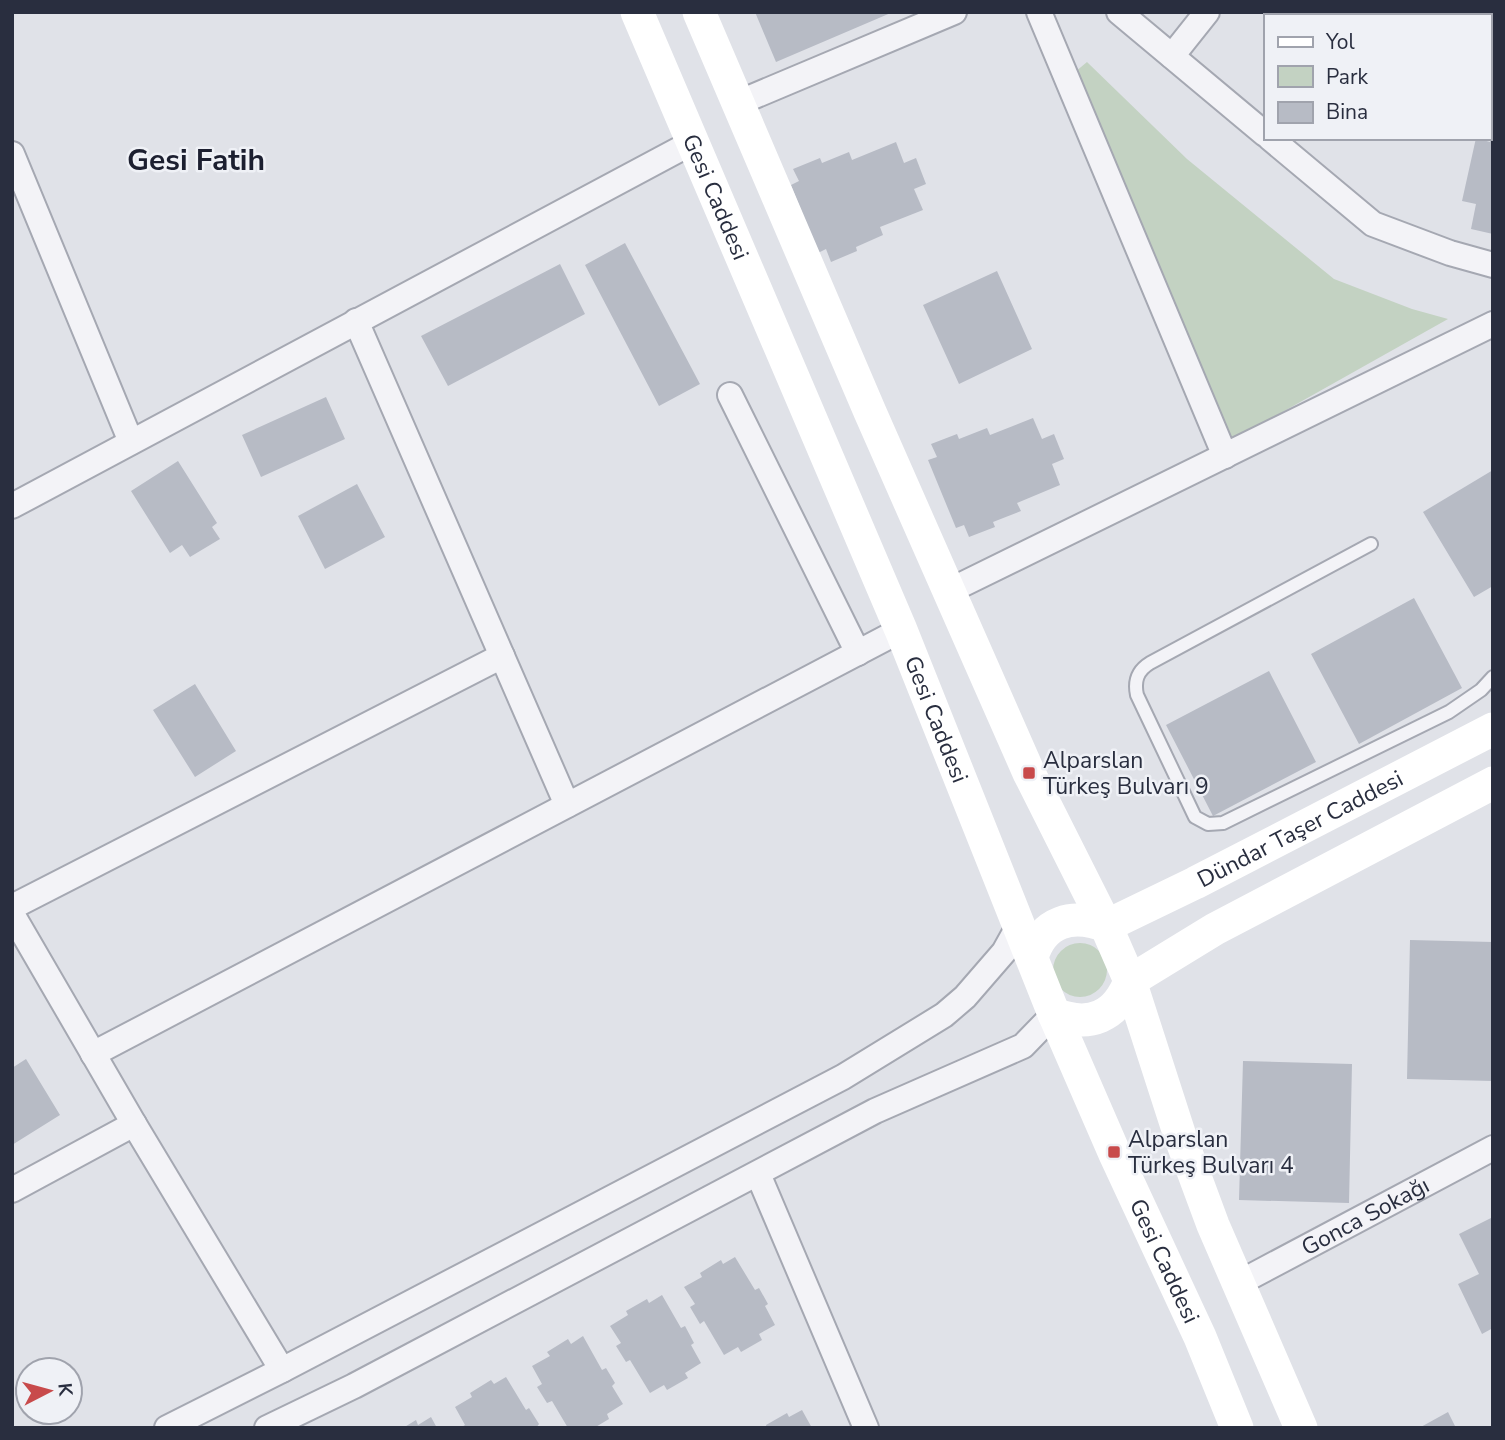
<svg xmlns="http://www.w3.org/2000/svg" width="1505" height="1440" font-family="'Nunito Sans',sans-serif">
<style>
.green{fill:#c3d2c2}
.building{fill:#b7bbc5}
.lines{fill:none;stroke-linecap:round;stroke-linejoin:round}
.lane-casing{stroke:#a5a8b2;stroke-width:16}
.street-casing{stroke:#a5a8b2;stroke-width:28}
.lane{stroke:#f3f3f7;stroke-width:12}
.street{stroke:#f3f3f7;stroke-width:24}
.secondary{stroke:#fff;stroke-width:33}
.poi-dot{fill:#c84a4b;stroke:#eff1f6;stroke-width:2.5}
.labels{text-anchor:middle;stroke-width:5;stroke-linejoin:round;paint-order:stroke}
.street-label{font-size:23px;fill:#292e3f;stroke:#eff1f6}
.poi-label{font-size:23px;fill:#292e3f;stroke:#eff1f6;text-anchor:start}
.district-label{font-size:30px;font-weight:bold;fill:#1c1f30;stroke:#eff1f6}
</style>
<rect width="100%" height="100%" fill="#e0e2e8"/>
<path class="green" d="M 1087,62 L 1187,159 L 1334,279 L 1412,309 L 1448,319 L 1222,446 L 1075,72 Z
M1053 970a27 27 0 1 1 54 0a27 27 0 1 1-54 0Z"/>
<path class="building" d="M 755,12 L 893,12 L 776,62 Z
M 1356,12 L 1430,12 L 1427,16 L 1353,16 Z
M 1492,134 L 1493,134 L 1493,234 L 1471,229 L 1476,204 L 1462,201 L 1476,138 L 1490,142 Z
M 896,142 L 904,163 L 916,158 L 926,184 L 914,189 L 923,210 L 880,227 L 883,235 L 856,247 L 857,251 L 831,262 L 826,249 L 818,253 L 791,185 L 799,181 L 793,169 L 820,158 L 822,163 L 849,152 L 852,160 Z
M 625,243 L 700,384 L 659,406 L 585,265 Z
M 560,264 L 585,314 L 448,386 L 421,336 Z
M 997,271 L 1032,349 L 959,384 L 923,305 Z
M 326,397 L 345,439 L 261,477 L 242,435 Z
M 1033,418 L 1042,439 L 1054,434 L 1064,459 L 1052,464 L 1060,485 L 1017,503 L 1021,511 L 993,522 L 995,527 L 969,537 L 964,525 L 956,528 L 928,460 L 937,457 L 931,444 L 957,434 L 959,439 L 987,428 L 990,435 Z
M 178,461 L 217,523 L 212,527 L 220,539 L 190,557 L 182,545 L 170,553 L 131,491 Z
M 1493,470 L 1493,586 L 1474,597 L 1423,512 Z
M 357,484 L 385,537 L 325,569 L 298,516 Z
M 1414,598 L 1462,688 L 1359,744 L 1311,654 Z
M 1269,671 L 1316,762 L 1213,816 L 1166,725 Z
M 195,684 L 236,751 L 195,777 L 153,710 Z
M 1410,940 L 1493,942 L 1493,1081 L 1407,1079 Z
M 26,1059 L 60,1115 L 12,1145 L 12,1068 Z
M 1243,1061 L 1352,1064 L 1349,1203 L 1239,1200 Z
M 1493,1217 L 1493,1328 L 1482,1334 L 1458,1284 L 1479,1274 L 1459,1234 Z
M 735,1257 L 755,1290 L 759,1288 L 768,1304 L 765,1306 L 775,1325 L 759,1334 L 762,1340 L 741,1352 L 738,1347 L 724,1355 L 704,1321 L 700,1324 L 690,1307 L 695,1304 L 684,1287 L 702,1277 L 700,1273 L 721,1260 L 723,1264 Z
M 662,1295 L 681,1328 L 685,1326 L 694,1343 L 691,1345 L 701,1363 L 685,1373 L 688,1378 L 667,1390 L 664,1385 L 650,1393 L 630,1360 L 626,1362 L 616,1346 L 621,1343 L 610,1326 L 628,1315 L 626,1311 L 647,1299 L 649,1303 Z
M 583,1336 L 602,1370 L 606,1368 L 615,1383 L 612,1386 L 623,1404 L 607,1414 L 609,1419 L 594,1428 L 568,1428 L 552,1401 L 547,1403 L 537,1387 L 542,1384 L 532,1366 L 550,1356 L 547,1352 L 568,1339 L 571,1344 Z
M 506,1377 L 526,1410 L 529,1408 L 539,1424 L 536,1428 L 460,1428 L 465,1425 L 455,1407 L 472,1397 L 470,1393 L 491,1380 L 494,1384 Z
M 802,1410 L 812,1428 L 767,1428 L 766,1425 L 787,1413 L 789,1417 Z
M 1448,1412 L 1456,1428 L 1419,1428 Z
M 431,1417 L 437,1428 L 403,1428 L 416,1420 L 418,1425 Z"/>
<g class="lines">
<defs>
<path id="lane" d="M 1371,544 L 1150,663 C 1137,671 1134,681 1137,695 L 1195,817 L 1208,824 L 1223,823 L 1449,712 L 1481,690 L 1493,677"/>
<g id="street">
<path d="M 1039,12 L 1225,456"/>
<path d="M 1119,12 L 1265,134"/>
<path d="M 1172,56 L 1207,12"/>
<path d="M 738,103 L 954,12"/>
<path d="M 1270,138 L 1373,224 L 1450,253 L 1493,265"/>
<path d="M 12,154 L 131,442"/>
<path d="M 356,321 L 567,805"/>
<path d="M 730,395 L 858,653"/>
<path d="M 12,506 L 693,142"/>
<path d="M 949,591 L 1493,324"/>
<path d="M 12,907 L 502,656"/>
<path d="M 12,914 L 134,1124 L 282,1370"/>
<path d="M 93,1054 L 901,630"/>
<path d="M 758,1174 L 866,1428"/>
<path d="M 12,1190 L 134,1124"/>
<path id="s1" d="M 1237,1284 L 1493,1148"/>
<path d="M 167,1428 L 282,1370 L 843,1077 L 944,1015 L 965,997 L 1004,952 L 1019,925"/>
<path d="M 267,1428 L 354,1386 L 875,1111 L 1023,1046 L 1054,1014"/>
</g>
</defs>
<use href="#lane" class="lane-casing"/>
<use href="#street" class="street-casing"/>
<use href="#lane" class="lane"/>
<use href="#street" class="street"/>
<g class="secondary">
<path id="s2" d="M 637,12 L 901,630 L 1054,1014 L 1114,1152 L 1200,1337 L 1237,1428"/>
<path d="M 699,12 L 870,412 L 1029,773 L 1106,926 L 1130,981 L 1180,1136 L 1213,1225 L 1301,1428"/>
<path id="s3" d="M 1106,926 L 1195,883 L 1493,729"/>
<path d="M 1032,957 C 1043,921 1072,913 1106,926"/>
<path d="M 1130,981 L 1215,929 L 1493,783"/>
<path d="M 1054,1014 C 1090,1028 1116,1017 1130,981"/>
</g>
</g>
<g class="poi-dot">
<rect x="1022" y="766" width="14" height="14" rx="3.5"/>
<rect x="1107" y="1145" width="14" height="14" rx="3.5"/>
</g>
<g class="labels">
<g class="street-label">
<text dy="8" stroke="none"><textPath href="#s2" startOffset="201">Gesi Caddesi</textPath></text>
<text dy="8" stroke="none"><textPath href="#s2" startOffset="768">Gesi Caddesi</textPath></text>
<text dy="8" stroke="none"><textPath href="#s3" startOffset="217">Dündar Taşer Caddesi</textPath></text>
<text dy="8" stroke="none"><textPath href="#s1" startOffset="145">Gonca Sokağı</textPath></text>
<text dy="8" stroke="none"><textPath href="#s2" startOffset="1356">Gesi Caddesi</textPath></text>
</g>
<g class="poi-label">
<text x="1043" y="768">Alparslan<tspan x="1043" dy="26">Türkeş Bulvarı 9</tspan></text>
<text x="1128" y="1147">Alparslan<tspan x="1128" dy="26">Türkeş Bulvarı 4</tspan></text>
</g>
<g class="district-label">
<text x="196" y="170">Gesi Fatih</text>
</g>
</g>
<rect width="1505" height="1440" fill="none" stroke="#292e3f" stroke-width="28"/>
<rect x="1264" y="14" width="228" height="126" fill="#eff1f6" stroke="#a0a3ad" stroke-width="2"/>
<rect x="1278" y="37" width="35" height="10" fill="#ffffff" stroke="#a0a3ad" stroke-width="2"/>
<text x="1326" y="49" font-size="21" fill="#292e3f">Yol</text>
<rect x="1278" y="66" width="35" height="21" fill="#c3d2c2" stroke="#a0a3ad" stroke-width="2"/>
<text x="1326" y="84" font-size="21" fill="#292e3f">Park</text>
<rect x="1278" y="102" width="35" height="21" fill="#b7bbc5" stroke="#a0a3ad" stroke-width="2"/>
<text x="1326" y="119" font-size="21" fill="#292e3f">Bina</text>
<g transform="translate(49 1391) rotate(84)"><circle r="33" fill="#eff1f6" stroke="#a0a3ad" stroke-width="2"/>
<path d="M0-5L12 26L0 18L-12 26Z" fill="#c84a4b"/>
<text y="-10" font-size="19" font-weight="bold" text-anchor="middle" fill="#292e3f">K</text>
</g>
</svg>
